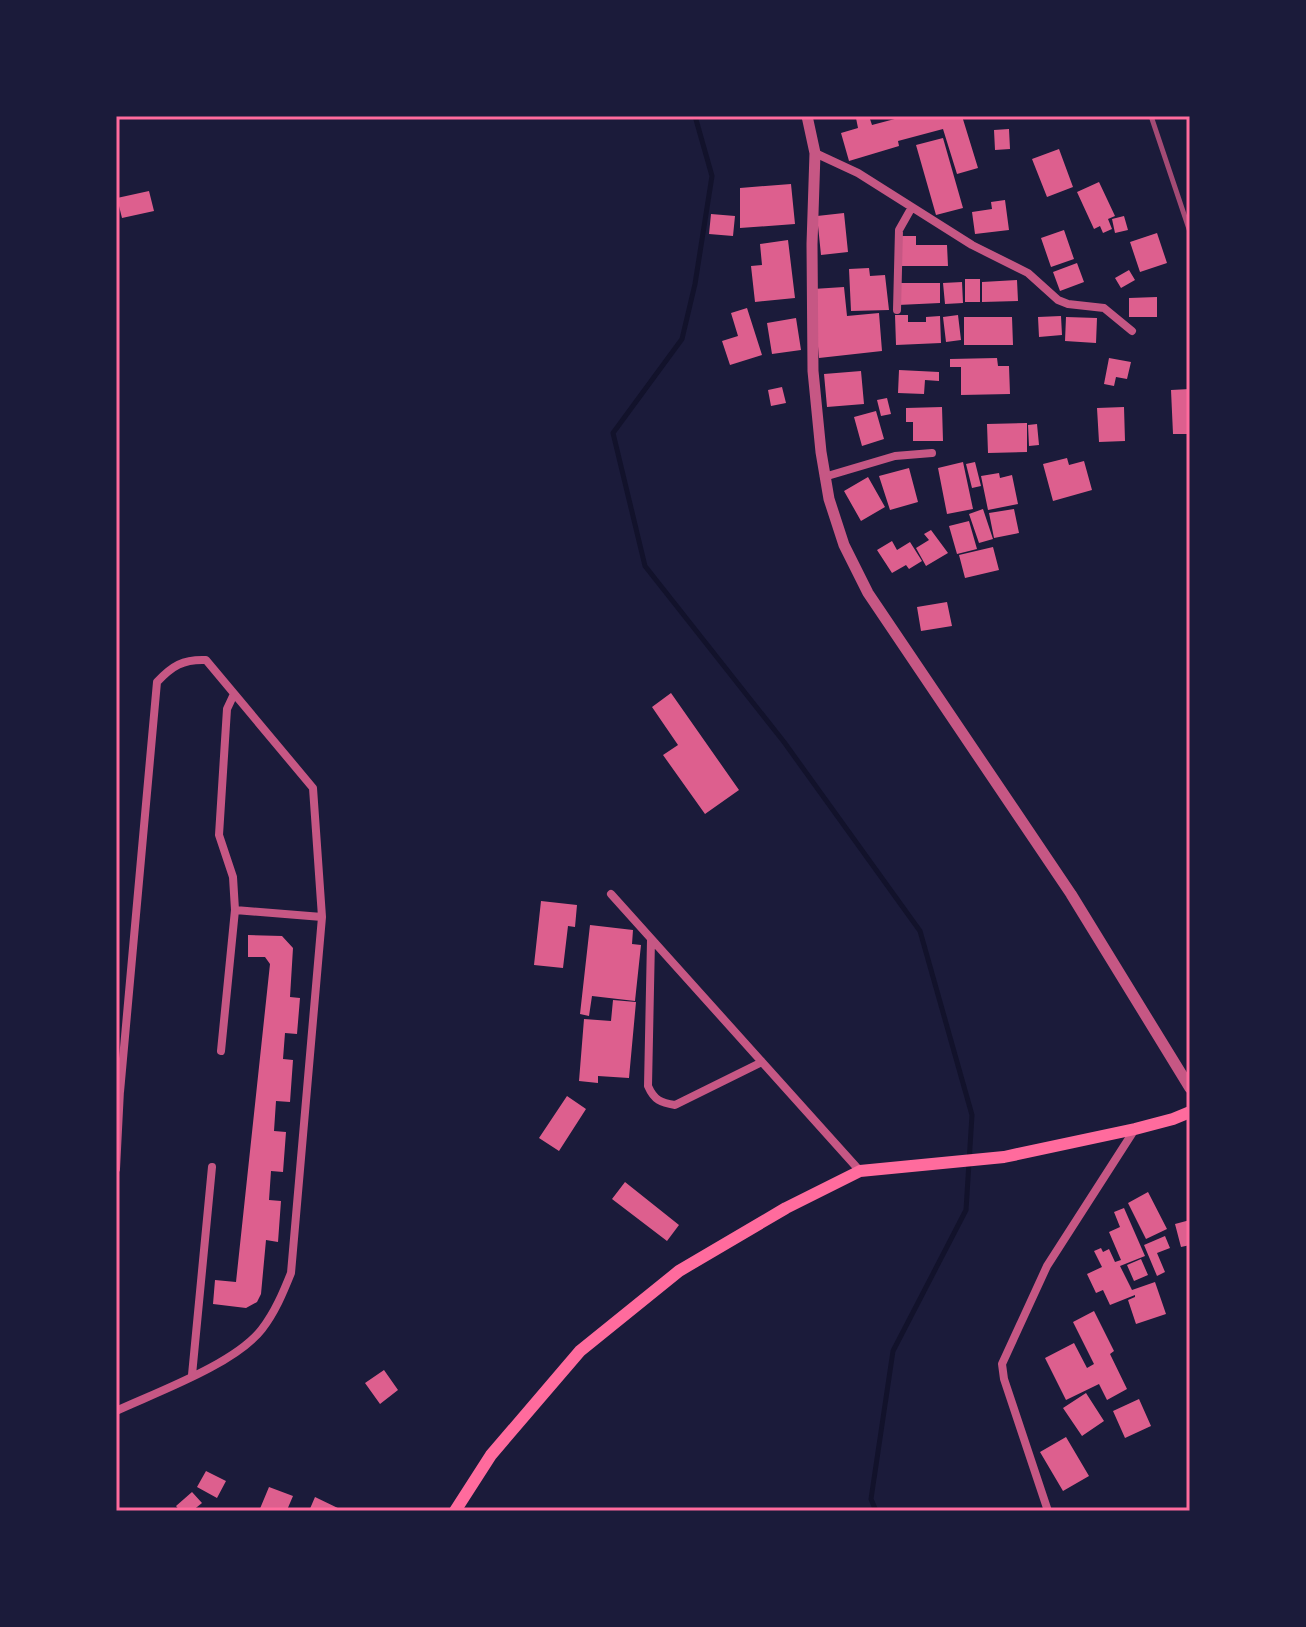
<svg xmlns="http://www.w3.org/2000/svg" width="1306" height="1627" font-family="Lato,sans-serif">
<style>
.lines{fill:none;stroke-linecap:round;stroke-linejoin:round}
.stream{stroke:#12122b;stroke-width:5}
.building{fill:#dd5f8e}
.minor{stroke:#c65784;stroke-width:8}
.tertiary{stroke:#c65784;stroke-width:11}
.secondary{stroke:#ff6b9d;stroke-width:12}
.rail{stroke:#a44b75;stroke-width:5}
.neatline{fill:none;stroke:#ff6b9d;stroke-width:3}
</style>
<rect width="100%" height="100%" fill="#1b1b3a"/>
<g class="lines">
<path class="stream" d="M 695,116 L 712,176 L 695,284 L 682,339 L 613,433 L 645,566 L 784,742 L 920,931 L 972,1115 L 966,1210 L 893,1351 L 871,1499 L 876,1511"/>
</g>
<path class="building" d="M 864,116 L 869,116 L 872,125 L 906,116 L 962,116 L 978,168 L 957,174 L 943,129 L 898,141 L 899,146 L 849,161 L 841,133 L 858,128 L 856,118 Z
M 1009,129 L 1010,149 L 995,150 L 994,130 Z
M 943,138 L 963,208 L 936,215 L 916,145 Z
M 1059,149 L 1073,187 L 1047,197 L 1032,159 Z
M 1099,182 L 1115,216 L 1108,219 L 1112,229 L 1103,233 L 1100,226 L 1094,229 L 1077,192 Z
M 791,184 L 795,224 L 740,228 L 740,188 Z
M 149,191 L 154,211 L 122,218 L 117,198 Z
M 1005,200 L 1009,230 L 975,234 L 972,212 L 992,209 L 991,202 Z
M 844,213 L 848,252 L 821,255 L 817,216 Z
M 711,214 L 735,216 L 733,236 L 709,234 Z
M 1124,216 L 1128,230 L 1115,233 L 1112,219 Z
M 1064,230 L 1074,259 L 1051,267 L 1041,238 Z
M 1157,233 L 1167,263 L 1140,272 L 1130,242 Z
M 901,236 L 916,236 L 916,245 L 947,245 L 948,266 L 901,266 Z
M 788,240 L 795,298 L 755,302 L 751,266 L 762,265 L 760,244 Z
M 1077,263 L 1084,282 L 1060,291 L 1053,272 Z
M 869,268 L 870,276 L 885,275 L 889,310 L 851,311 L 849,269 Z
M 1129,270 L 1135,280 L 1121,288 L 1115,278 Z
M 965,279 L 980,279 L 980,302 L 965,302 Z
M 1017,280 L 1018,301 L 982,302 L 982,282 Z
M 962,282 L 963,303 L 945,304 L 943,283 Z
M 897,283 L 940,283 L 940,303 L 898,305 Z
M 844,287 L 847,316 L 879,313 L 882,351 L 819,358 L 813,289 Z
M 1157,297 L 1157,317 L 1129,317 L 1129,298 Z
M 747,308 L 762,355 L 730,365 L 722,341 L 738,336 L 731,313 Z
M 895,315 L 908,315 L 908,322 L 926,322 L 926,317 L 940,316 L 941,343 L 896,345 Z
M 958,315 L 961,340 L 946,342 L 943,317 Z
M 1061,316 L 1062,335 L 1039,337 L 1038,317 Z
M 964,317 L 1012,317 L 1013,345 L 964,345 Z
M 1066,317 L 1097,318 L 1096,343 L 1065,341 Z
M 796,318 L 801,350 L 772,354 L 767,323 Z
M 997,358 L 998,366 L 1009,366 L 1010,394 L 961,395 L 961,367 L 950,367 L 950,359 Z
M 1109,358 L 1131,362 L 1127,379 L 1116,377 L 1114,386 L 1104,384 Z
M 899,370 L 939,372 L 939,381 L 925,380 L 924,394 L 898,393 Z
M 861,371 L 864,404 L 827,407 L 824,374 Z
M 782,387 L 786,403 L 771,406 L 768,390 Z
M 1190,389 L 1190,434 L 1173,434 L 1171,390 Z
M 887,398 L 891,414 L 881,416 L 877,400 Z
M 942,407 L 943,441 L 913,441 L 913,422 L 906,422 L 906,408 Z
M 1124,407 L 1125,441 L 1099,442 L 1097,408 Z
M 876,411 L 884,439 L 862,446 L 854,417 Z
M 1027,423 L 1027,452 L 988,453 L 987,424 Z
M 1037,424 L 1039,445 L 1029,446 L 1028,425 Z
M 1067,458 L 1069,465 L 1084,461 L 1092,490 L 1053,501 L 1043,464 Z
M 963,462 L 973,509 L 947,514 L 938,468 Z
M 975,462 L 981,486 L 972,488 L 966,464 Z
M 909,468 L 918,502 L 890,510 L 879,476 Z
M 999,473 L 1000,478 L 1012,475 L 1018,504 L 988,510 L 981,476 Z
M 868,477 L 885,507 L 861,521 L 844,491 Z
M 983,509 L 993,539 L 979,543 L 969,514 Z
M 1014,509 L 1019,533 L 994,538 L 989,513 Z
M 969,521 L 977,549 L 957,554 L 949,526 Z
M 931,530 L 948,553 L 926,566 L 916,548 L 929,540 L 924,534 Z
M 892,541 L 897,550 L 910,542 L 922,561 L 909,569 L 906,565 L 892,573 L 877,550 Z
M 993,547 L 999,570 L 965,578 L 959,555 Z
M 947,602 L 952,626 L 921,631 L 917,607 Z
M 671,693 L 739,790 L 705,814 L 663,755 L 678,745 L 652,707 Z
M 541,901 L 577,905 L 575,927 L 568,926 L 563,968 L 534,965 Z
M 590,925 L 633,930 L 632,944 L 641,945 L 635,1001 L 592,996 L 589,1016 L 580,1014 Z
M 248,935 L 282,936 L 293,948 L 290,997 L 300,998 L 297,1034 L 285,1033 L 283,1059 L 293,1060 L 290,1102 L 276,1101 L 274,1131 L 286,1132 L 283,1172 L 271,1171 L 269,1200 L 281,1201 L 278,1242 L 266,1240 L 261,1294 L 257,1302 L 246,1308 L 213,1304 L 215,1280 L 236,1282 L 270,964 L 265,957 L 248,957 Z
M 613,1000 L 636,1002 L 629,1078 L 598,1076 L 598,1083 L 579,1081 L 584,1019 L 611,1021 Z
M 567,1096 L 586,1109 L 559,1151 L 539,1138 Z
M 625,1182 L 679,1225 L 667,1241 L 612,1199 Z
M 1148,1192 L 1167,1229 L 1146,1239 L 1128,1203 Z
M 1124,1208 L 1145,1256 L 1120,1266 L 1132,1290 L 1155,1282 L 1166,1314 L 1136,1324 L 1128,1300 L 1135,1297 L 1135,1295 L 1110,1305 L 1103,1290 L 1096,1293 L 1087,1274 L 1102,1267 L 1094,1251 L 1101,1248 L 1103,1252 L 1109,1249 L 1115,1262 L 1121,1260 L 1109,1232 L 1120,1227 L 1114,1212 Z
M 1190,1220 L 1190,1245 L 1181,1247 L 1175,1224 Z
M 1165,1236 L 1170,1248 L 1157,1253 L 1165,1272 L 1157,1276 L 1144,1245 Z
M 1141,1259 L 1148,1275 L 1134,1281 L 1127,1265 Z
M 1094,1311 L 1114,1351 L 1110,1354 L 1127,1389 L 1107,1400 L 1099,1384 L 1066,1400 L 1045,1358 L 1074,1343 L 1087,1368 L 1094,1364 L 1073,1322 Z
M 384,1370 L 398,1390 L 380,1404 L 365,1383 Z
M 1086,1393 L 1104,1421 L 1082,1436 L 1063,1408 Z
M 1139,1399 L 1151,1426 L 1125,1438 L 1113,1411 Z
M 1066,1437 L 1089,1476 L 1063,1491 L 1040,1452 Z
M 206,1471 L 226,1481 L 217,1498 L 197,1487 Z
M 269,1487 L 293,1496 L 287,1510 L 259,1511 Z
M 192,1492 L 202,1503 L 192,1511 L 180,1511 L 176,1506 Z
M 315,1497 L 344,1511 L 309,1511 Z"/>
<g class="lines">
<path class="minor" d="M 815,153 L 858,173 L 972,245 L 1028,273 L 1058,300 L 1068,304 L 1104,308 L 1132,331
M 897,310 L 899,230 L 912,207
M 824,477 L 895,456 L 932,453
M 611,894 L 860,1171
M 235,910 L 322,917
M 651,940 L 648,1086 C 654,1100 661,1103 675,1105 L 762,1062
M 221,1051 L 235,910 L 233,877 L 219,835 L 227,709 L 234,694
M 116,1169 L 120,1090
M 192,1375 L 212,1167
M 116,1411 C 157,1392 235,1364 262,1329 C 275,1312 283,1293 291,1273 L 322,917 L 313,788 L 206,660 C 183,659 172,666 157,682 L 120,1092
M 1048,1511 L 1004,1379 L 1002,1364 L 1047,1266 L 1135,1129"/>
<path class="tertiary" d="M 807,116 L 815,153 L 812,244 L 813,371 L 821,452 L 829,499 L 844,545 L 868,593 L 1071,894 L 1190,1088"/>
<path class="secondary" d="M 455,1511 L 491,1455 L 580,1351 L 679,1271 L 786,1208 L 860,1171 L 1004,1157 L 1135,1129 L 1173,1119 L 1190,1112"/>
<path class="rail" d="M 1151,116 L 1190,232"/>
</g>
<rect width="1306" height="1627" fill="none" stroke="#1b1b3a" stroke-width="236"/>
<rect x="118" y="118" width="1070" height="1391" class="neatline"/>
</svg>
